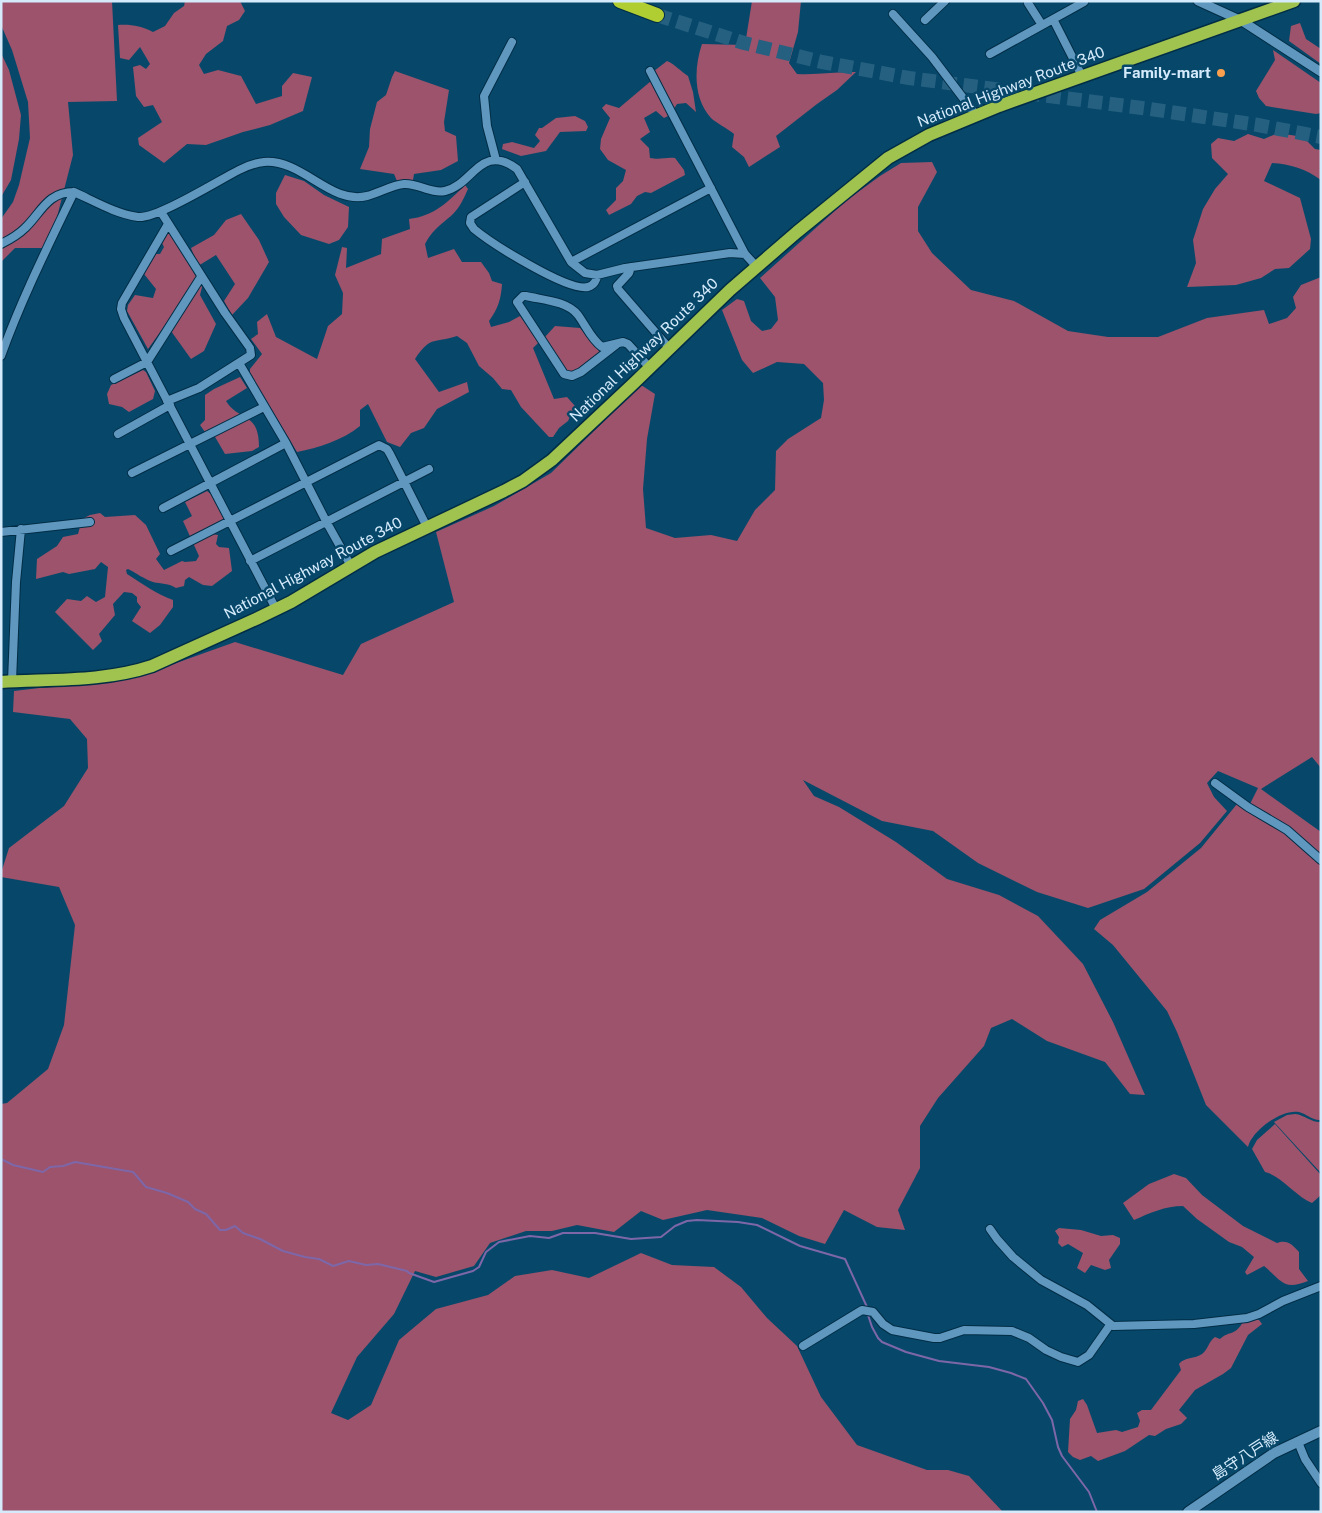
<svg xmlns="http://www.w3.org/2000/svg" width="1322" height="1513" font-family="'Public Sans','Noto Sans JP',sans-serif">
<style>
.green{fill:#9c536b}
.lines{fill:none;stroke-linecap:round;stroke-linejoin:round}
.stream{stroke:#7e67a8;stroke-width:2}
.motorway-tunnel{stroke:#266080;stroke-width:14;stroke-dasharray:14 7;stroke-linecap:butt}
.minor-casing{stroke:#002d46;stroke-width:10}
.tertiary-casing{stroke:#002d46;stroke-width:11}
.secondary-casing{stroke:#002d46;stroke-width:12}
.trunk-casing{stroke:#002d46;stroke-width:15}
.motorway-casing{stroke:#002d46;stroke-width:16}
.minor{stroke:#5f97be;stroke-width:8}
.tertiary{stroke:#5f97be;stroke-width:9}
.secondary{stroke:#5f97be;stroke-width:10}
.trunk{stroke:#a0c24e;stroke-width:12}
.motorway{stroke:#b0cd32;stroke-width:14}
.poi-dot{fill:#fa9f4e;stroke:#07486a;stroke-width:2}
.labels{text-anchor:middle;stroke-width:5;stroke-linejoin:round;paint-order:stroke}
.poi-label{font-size:15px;font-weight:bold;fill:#d5ebfc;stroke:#07486a;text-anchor:end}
.street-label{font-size:15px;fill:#d5ebfc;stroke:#07486a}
</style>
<rect width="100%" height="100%" fill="#07486a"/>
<path class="green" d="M 1,1 L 112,1 L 117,101 L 68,102 L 73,155 L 49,248 L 15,248 L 1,262 L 1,219 L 13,202 L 19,185 L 30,138 L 28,102 L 12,50 L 1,25 Z
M 185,1 L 240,1 L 245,11 L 239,20 L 227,26 L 223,41 L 206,54 L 199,65 L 204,74 L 218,70 L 241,76 L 256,104 L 282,96 L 282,86 L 293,73 L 312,77 L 303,111 L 270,125 L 243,132 L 206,145 L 187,144 L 164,163 L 139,145 L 138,138 L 162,122 L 153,105 L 144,107 L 136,96 L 133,67 L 140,65 L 146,69 L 150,64 L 140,47 L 129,60 L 120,58 L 118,25 C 130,24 142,26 153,32 L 165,26 L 174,13 L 184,6 Z
M 752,1 L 801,1 L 798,32 L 789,63 L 797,74 C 816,75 836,72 856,72 L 837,90 L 817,104 L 776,136 L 780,147 L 749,167 L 744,157 L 732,147 L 734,134 C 728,129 715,122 711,118 C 693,99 694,67 702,44 L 745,45 Z
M 1300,23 L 1306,39 L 1321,49 L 1321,64 L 1289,41 L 1291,26 Z
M 1273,50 L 1321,83 L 1321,113 L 1316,114 L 1266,106 L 1259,98 L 1256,91 L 1275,60 Z
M 1,53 L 9,70 L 21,115 L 19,139 L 11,180 L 1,197 Z
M 667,61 C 676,65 680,71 688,76 L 693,92 L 696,112 L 686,103 L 677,104 L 670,115 L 664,118 L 656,111 L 644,118 L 650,132 L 640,139 L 649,148 L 650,158 C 661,160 665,157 675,158 L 684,170 L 685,175 L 651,193 L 645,192 L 637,196 L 631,204 L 609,215 L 606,210 L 616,200 L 616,188 L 623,181 L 626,170 L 608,160 L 600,149 L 601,139 L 610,118 L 602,108 L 606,104 L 619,108 L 651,81 L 654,71 Z
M 395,71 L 449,90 L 444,122 L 445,131 L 456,136 L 458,161 L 441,170 L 414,174 L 413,180 L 397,181 L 394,174 L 360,169 L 369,147 L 370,129 L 377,102 L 386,95 L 392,77 Z
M 575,116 L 585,121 L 588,127 L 586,131 L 560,132 L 546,151 L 521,156 L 502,149 L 503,144 L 512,142 L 534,148 L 540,141 L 535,135 L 539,128 L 542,128 L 556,118 Z
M 1278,133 L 1303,137 L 1315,149 L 1321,150 L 1321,180 C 1306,169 1290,164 1272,163 L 1264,181 L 1300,198 L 1311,239 L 1310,249 L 1289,268 L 1275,269 L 1261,278 L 1236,285 L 1187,287 L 1196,263 L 1193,240 L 1203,209 L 1215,189 L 1228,174 L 1212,158 L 1211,144 L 1218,138 L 1234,141 L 1248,134 L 1264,139 Z
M 932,162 L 937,172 L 918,207 L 918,231 L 932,253 L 971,290 L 1014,301 L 1068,331 L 1108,337 L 1158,337 L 1207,318 L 1264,310 L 1269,324 L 1287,318 L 1296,308 L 1293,297 L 1301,285 L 1321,277 L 1321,768 L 1312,757 L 1261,789 L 1321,832 L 1321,1120 C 1313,1121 1307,1114 1299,1112 C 1284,1109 1261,1125 1253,1137 C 1250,1140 1249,1144 1248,1147 L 1206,1105 L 1177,1032 L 1167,1011 L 1113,945 L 1094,929 L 1100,920 L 1147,892 L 1201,848 L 1237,804 L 1247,810 L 1258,788 L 1218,771 L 1207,783 L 1214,797 L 1227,811 L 1200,843 L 1144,889 L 1088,908 L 1037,892 L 978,863 L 933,831 L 882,821 L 803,780 L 814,796 L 839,807 L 896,842 L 947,879 L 999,895 L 1038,916 L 1083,964 L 1113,1022 L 1145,1095 L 1130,1094 L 1105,1062 L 1047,1041 L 1012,1019 L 991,1028 L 984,1046 L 938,1098 L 920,1126 L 920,1168 L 898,1210 L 905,1230 L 877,1227 L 844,1210 L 825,1244 L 799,1236 L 762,1218 L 707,1210 L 663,1220 L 641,1211 L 614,1232 L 577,1225 L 552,1231 L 526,1231 L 490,1243 L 474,1266 L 436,1277 L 415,1271 L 394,1314 L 357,1357 L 331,1413 L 348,1420 L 371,1405 L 399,1340 L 436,1309 L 488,1295 L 515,1276 L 552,1270 L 589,1278 L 641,1253 L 672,1265 L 714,1267 L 741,1287 L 767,1318 L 797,1346 L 821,1397 L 857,1445 L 927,1470 L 948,1470 L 969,1476 L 1003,1512 L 1,1512 L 1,1104 L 7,1103 L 48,1069 L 64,1025 L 75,925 L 59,887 L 1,877 L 1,873 L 9,848 L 64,806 L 88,768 L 87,739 L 70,719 L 13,712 L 14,691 L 140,676 L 235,642 L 343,675 L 361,644 L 454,602 L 436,532 L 494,506 L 551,473 L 641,385 L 655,394 L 647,439 L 643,489 L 646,528 L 675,538 L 711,535 L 737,541 L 755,510 L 775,490 L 776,451 L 788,439 L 821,418 L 824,400 L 823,383 L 804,364 L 777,362 L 753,373 L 742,360 L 722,310 L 737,299 L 744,301 L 751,321 L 762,331 L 771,329 L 778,320 L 775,297 L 760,278 L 847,200 L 880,176 L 901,163 Z
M 285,175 L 304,181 L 324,195 L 349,207 L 348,227 L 339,240 L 329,244 L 301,235 L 284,217 L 276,204 L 276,193 Z
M 465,185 L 468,189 C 464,198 460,207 453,214 C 440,226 434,228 425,244 L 428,258 L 454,249 L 462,262 L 481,262 L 489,273 L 492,281 L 502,284 C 501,299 498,309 489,321 L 491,327 L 509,322 L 520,316 L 539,342 L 533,348 L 554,399 L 567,397 L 575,406 L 568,421 L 559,428 L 553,437 L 549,437 L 521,407 L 511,390 L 502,389 L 493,378 L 479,366 L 467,343 L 457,336 C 433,344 431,335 415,359 L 439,392 L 467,382 L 469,392 L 437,409 L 424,428 L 411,433 L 400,447 L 387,442 L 368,404 L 360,410 L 360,426 C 343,440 318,448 297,452 L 250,374 L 250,369 L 262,354 L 251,339 L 258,334 L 257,322 L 267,314 L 276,337 L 317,359 L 328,326 L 342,314 L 343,293 L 335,275 L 342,247 L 347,248 L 346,268 L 381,254 L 382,239 L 410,229 L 409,219 C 434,216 448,202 465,185 Z
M 241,214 L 259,240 L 269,262 L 248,298 L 232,315 L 224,301 L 235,284 L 216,255 L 198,266 L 191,248 L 214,235 L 226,220 Z
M 167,232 L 171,233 L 202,287 L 200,295 L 216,324 L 204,351 L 191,359 L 166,324 L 148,349 L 127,311 L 128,305 L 135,295 L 153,298 L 156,289 L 144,274 L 156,254 L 160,254 L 164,247 L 161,241 Z
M 555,326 L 580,328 L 599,351 L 599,354 L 579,370 L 570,373 L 565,370 L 544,338 Z
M 143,370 L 146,372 L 155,391 L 153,399 L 129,412 L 122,407 L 109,404 L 107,394 L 111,385 Z
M 240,377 L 247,388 L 226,401 C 239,422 259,411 259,447 L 252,451 L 225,454 L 211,430 L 205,432 L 200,425 L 205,420 L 205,395 L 214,389 Z
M 207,491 L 212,495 L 224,519 L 212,534 L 218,535 L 216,544 L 219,547 L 229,548 L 232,571 L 212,586 L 203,585 L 189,577 L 185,580 L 184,586 L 176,588 C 169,583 161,584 153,582 C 144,579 136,573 128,569 L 126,570 L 127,574 C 143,584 156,594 173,600 L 173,607 L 160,625 L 150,633 L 132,621 L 141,607 L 137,602 L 137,597 L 132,593 L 124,592 L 113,604 L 115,615 L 99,634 L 102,641 L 93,650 L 55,612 L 67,599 L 81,601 L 87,596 L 96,602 L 105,597 L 108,567 L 101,562 L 95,569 L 69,574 L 63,572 L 36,579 L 37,559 L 57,546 L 63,537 L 78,534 L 82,519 L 90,515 L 100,513 L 105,517 L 135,515 L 146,525 L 160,554 L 156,559 L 164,570 L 182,561 L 185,562 L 196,561 L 199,556 L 183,521 L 192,516 L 185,502 Z
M 1295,1114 C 1305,1115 1312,1123 1321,1122 L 1321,1173 L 1274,1122 L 1287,1115 Z
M 1275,1124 L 1321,1175 L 1321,1195 L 1312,1203 C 1297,1197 1280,1175 1265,1172 L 1252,1149 L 1257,1140 Z
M 1174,1174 L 1186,1178 L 1202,1195 L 1243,1226 L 1277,1243 C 1287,1239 1293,1245 1299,1252 L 1299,1269 L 1308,1281 C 1283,1291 1282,1281 1264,1266 L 1247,1275 L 1245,1272 L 1254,1257 L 1242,1247 L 1229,1242 L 1197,1219 L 1183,1206 C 1165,1206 1150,1213 1134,1220 L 1123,1203 L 1149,1184 Z
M 1059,1228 L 1081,1230 L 1101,1236 L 1113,1235 L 1120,1238 L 1120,1244 L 1109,1260 L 1111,1268 L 1105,1270 L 1091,1265 L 1085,1273 L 1077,1268 L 1083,1253 L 1068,1244 L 1062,1247 L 1058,1243 L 1059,1237 L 1055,1231 Z
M 1255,1319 L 1259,1320 L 1262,1324 L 1248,1335 L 1231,1368 L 1223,1374 L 1195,1390 L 1179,1410 L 1187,1418 L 1181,1424 L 1166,1429 L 1155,1436 L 1149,1435 L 1125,1451 L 1098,1461 L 1091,1456 L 1080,1460 L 1073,1457 L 1068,1452 L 1070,1419 L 1076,1410 L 1078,1401 L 1083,1399 L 1087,1405 L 1097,1433 L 1116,1430 L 1122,1432 L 1138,1427 L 1140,1421 L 1137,1413 L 1142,1410 L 1151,1410 L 1181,1370 L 1179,1364 C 1184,1357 1195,1359 1202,1354 C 1208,1350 1208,1342 1215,1337 L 1220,1339 C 1230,1330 1234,1337 1243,1322 Z"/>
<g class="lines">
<path class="stream" d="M 1,1159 L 13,1165 L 43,1172 L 50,1167 L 63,1166 L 75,1162 L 133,1172 L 146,1187 L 167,1193 L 188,1202 L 195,1209 L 206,1214 L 220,1230 L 226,1230 L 235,1226 L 243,1233 L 260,1239 L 283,1251 L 305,1257 L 319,1259 L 333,1266 L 349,1261 L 366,1265 L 378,1264 L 407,1271 L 409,1273 L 434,1282 L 473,1271 L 479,1267 L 486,1252 L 499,1242 L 530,1236 L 549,1238 L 563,1233 L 595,1233 L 631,1239 L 661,1237 L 675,1226 L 687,1221 L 697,1220 L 738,1222 L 757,1225 L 800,1246 L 845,1259 L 867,1307
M 868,1315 L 872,1327 L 878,1338 L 882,1342 L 906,1352 L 939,1361 L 989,1367 L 1011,1373 L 1026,1379 L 1043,1403 L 1052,1420 L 1058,1447 L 1062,1456 L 1089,1492 L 1097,1512"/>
<path class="motorway-tunnel" d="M 657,15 L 744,43 L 822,62 L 909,78 L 1150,109 L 1258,125 L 1321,137"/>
<defs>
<path id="minor" d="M 1028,3 L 1042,25
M 893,14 L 932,57 L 976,115
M 1053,19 L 1082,76
M 925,20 L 945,1
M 990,54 L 1084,2
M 650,71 L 745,254 L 756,266
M 496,160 L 487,126 L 484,96 L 512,42
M 525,182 L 471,217 L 470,223 L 474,229 C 491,243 568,292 588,287 C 594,285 597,280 597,275
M 161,212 L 225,313 L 250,348 L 251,355 L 199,388 L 167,401
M 168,224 L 122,303 L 121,309 L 124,318 L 276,609
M 1,244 C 9,240 18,235 25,228 C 41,213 47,192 74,192 C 94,201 116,214 138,217 C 157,219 219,180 239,170 C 247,166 255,163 264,162 C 303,159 330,205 367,196 C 379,193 392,185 404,184 C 418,183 431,194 445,191 C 473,185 481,142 517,169 L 571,262 L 585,273 L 597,275 L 625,268 L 730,253 L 745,254
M 571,262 L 711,188
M 631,267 L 629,273 L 617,286 L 618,289 L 670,349
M 617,344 L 581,372 L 572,376 L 564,374 L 517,302 L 523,296 L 526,296 C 543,300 567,301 578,315 C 586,326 591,339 602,347 L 623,342 L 628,344 L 650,368
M 1,356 C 21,300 48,246 74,192
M 239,363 L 286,443 L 327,523 L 351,566
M 114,379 L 147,362 L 201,277
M 118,434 L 170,405
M 132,473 L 264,407
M 163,508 L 286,443
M 1,532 L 90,522
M 171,551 L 379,445 L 387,449 L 390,454 L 427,527
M 250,561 L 429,469
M 12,681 L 16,582 L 21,529
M 1215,783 L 1248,807 L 1287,830 L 1321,860
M 990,1229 L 997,1239 L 1013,1257 L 1041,1280 L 1087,1305 L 1113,1326 L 1194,1324 L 1247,1318 L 1259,1314 L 1283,1301 L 1321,1286
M 803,1346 L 862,1310 L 873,1312 L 883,1324 L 892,1330 L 934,1338 L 940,1338 L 964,1330 L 1012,1331 L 1029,1338 L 1046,1350 L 1061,1357 L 1078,1362 L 1089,1355 L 1110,1325
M 1298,1442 L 1305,1459 L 1321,1483"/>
<path id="tertiary" d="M 1198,1 L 1242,21 L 1321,72"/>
<path id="secondary" d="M 1188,1512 L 1274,1453 L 1321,1431"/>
<path id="trunk" d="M 1,682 C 51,679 104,682 152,666 L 256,619 L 291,602 L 375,552 L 504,491 L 523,481 L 552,460 L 634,383 L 730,290 L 797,232 L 888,158 L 929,135 L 999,106 L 1294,1"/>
<path id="motorway" d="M 620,1 L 657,15"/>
</defs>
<use href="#minor" class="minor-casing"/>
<use href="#tertiary" class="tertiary-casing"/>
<use href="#secondary" class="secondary-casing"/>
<use href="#trunk" class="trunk-casing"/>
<use href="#motorway" class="motorway-casing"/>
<use href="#minor" class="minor"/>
<use href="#tertiary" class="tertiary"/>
<use href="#secondary" class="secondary"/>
<use href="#trunk" class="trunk"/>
<use href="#motorway" class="motorway"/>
</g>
<circle class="poi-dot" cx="1221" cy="73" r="5"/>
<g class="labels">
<g class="poi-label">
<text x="1211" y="78">Family-mart</text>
</g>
<g class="street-label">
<text transform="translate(1011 87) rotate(-21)" y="5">National Highway Route 340</text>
<text transform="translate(644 350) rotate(-44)" y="5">National Highway Route 340</text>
<text transform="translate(313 568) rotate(-28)" y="5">National Highway Route 340</text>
<text transform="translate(1245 1456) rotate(-33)" y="5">島守八戸線</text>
</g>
</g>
<rect width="1322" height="1513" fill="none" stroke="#d5ebfc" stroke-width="5"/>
</svg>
